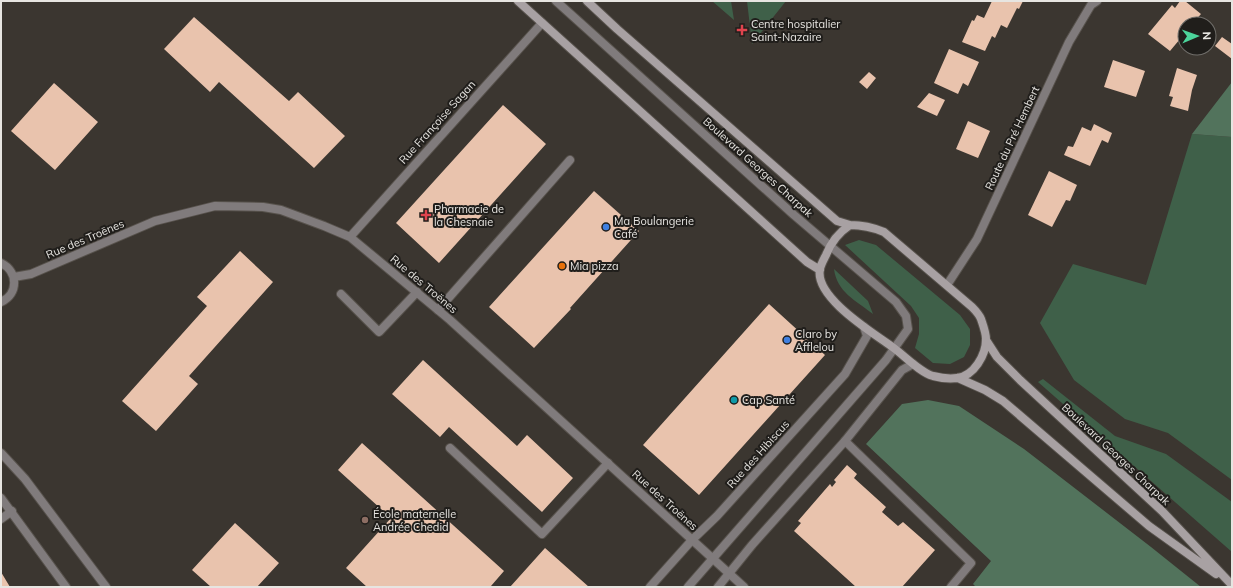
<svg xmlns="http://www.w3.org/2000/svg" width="1233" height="588" font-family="Mulish,sans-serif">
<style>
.green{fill:#3f6049}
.forest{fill:#52735c}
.building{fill:#e9c3ad}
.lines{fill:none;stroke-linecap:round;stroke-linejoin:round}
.service-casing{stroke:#57524c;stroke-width:10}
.minor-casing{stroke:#57524c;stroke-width:10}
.tertiary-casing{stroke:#57524c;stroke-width:10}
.secondary-casing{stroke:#57524c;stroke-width:10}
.service{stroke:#807b7c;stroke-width:8}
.minor{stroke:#807b7c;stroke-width:8}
.tertiary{stroke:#807b7c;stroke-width:8}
.secondary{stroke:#a8a1a3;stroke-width:8}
.health-dot{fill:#e0444e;stroke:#201e1b;stroke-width:1.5}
.shop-dot{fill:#3f7fe0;stroke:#201e1b;stroke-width:1.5}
.food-dot{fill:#e8710a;stroke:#201e1b;stroke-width:1.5}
.culture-dot{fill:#0f9aa8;stroke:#201e1b;stroke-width:1.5}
.education-dot{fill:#8d6e63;stroke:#201e1b;stroke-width:1.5}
.labels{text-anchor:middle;stroke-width:4;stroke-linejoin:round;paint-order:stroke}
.poi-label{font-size:11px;fill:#e7e5e1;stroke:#201e1b;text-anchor:start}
.street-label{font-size:11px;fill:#e7e5e1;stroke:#201e1b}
</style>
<rect width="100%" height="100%" fill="#3b3630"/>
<path class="green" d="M 712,1 L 731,1 L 734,20 Z
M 747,1 L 786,1 L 752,44 Z
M 1192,134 L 1232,137 L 1232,480 L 1168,433 L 1125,419 L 1074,380 L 1040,323 L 1073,264 L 1146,285 Z
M 859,240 L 876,245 L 960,315 L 970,329 L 970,345 L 964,357 L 950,364 L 933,363 L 915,348 L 919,334 L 919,318 L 911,306 L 845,245 Z
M 834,269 L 868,301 L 873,314 C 855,300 837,292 834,269 Z
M 1043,379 L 1115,436 L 1166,454 L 1232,502 L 1232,552 L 1038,382 Z"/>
<path class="forest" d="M 1232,82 L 1232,137 L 1192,134 Z
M 928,400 L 959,406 L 1024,449 L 1151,547 L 1201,587 L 976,587 L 973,584 L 991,561 L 866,444 L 902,404 Z"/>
<path class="building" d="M 992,1 L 1023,1 L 1019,9 L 1017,8 L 1007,28 L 1001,25 L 995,38 L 992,36 L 985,51 L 962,42 L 972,20 L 974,21 L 977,15 L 984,18 Z
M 1180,1 L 1185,1 L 1201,14 L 1192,24 L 1185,24 L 1185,33 L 1170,51 L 1148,34 L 1172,5 L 1175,8 Z
M 194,17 L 289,101 L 298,92 L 345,136 L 314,168 L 219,82 L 210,92 L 164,49 Z
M 1222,37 L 1232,44 L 1232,59 L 1215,46 Z
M 949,49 L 979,62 L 968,86 L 963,83 L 958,94 L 934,83 Z
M 1113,60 L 1145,71 L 1136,97 L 1104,87 Z
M 1177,68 L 1197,75 L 1192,90 L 1188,111 L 1170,106 L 1173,97 L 1169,96 Z
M 869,72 L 876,78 L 867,89 L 859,82 Z
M 54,83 L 98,122 L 55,170 L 11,131 Z
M 929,93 L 945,100 L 937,116 L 917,107 Z
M 503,105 L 546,144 L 439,263 L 396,223 Z
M 968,121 L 990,131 L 978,158 L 956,149 Z
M 1094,124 L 1112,133 L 1108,143 L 1102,140 L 1090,166 L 1064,155 L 1068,146 L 1073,147 L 1082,127 L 1091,131 Z
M 1049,171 L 1077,185 L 1070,201 L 1066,200 L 1052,227 L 1028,215 Z
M 594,191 L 639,231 L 570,308 L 571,309 L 534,348 L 489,307 Z
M 240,251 L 273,282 L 189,376 L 198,384 L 156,431 L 122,401 L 207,306 L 197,297 Z
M 769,304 L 825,355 L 699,495 L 643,445 Z
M 423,360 L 517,446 L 527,435 L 573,478 L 542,512 L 449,427 L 440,437 L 392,394 Z
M 362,443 L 504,571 L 491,586 L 492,587 L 367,587 L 346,568 L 391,518 L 338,470 Z
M 847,465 L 857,474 L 854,478 L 886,507 L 882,512 L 898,526 L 903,522 L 935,550 L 902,587 L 856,587 L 794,531 L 801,523 L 798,521 L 830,484 L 832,487 L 836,482 L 834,480 Z
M 235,523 L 279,563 L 257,587 L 211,587 L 192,570 Z
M 545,548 L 589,587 L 510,587 Z
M 1,572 L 10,587 L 1,587 Z"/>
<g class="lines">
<defs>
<path id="service" d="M 341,294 L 379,332 L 417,292
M 438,310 L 570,160
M 845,441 L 971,563 L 951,587
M 450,448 L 542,534 L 608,463"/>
<path id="minor" d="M 350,237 L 542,23
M 14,277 L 31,274 L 155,221 L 215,206 L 263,207 L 281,210 L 324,226 L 350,237 L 450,320 L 744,587
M 947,285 L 977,239 L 1069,42 L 1091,5 L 1097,1
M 1,519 L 12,511"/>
<path id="tertiary" d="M 556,1 L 794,215 L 896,302 L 906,316 L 908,329 L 886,360 L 688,587
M 1,263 C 18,271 19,294 1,302
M 1,453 L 25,479 L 106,587
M 1,498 L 66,587
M 650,587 L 692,540 L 717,516 L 845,374 L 867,336 L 864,327
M 718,587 L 752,545 L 845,441 L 902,370 L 913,364"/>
<path id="secondary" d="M 518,1 L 807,262 L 820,270
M 587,1 L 617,29 L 837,221 L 850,225
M 850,225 C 863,225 872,227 884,232 L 972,307 C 975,310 979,314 981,319 C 983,325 986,333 986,339 C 986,355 974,376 957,378 C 950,379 941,378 933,376 C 919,372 903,354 891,346 C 872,332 814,297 820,269 C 821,264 824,259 826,255 C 831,242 838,233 850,225 Z
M 986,340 L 997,357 L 1020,380 L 1162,511 L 1231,584
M 958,378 L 985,390 L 1003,401 L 1149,526 L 1216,574"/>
</defs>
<use href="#service" class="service-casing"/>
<use href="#minor" class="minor-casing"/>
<use href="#tertiary" class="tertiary-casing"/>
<use href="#secondary" class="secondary-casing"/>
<use href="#service" class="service"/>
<use href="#minor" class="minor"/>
<use href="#tertiary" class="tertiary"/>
<use href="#secondary" class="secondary"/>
</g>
<g class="health-dot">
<path d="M740 24h4v4h4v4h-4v4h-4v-4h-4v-4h4z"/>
<path d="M424 209h4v4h4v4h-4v4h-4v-4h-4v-4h4z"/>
</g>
<g class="shop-dot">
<circle cx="606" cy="227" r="4"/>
<circle cx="787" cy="340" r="4"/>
</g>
<circle class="food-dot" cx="562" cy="266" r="4"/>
<circle class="culture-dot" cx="734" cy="400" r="4"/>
<circle class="education-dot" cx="365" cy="520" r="4"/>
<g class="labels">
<g class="poi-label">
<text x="751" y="28">Centre hospitalier<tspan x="751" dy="13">Saint-Nazaire</tspan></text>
<text x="434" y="213">Pharmacie de<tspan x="434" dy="13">la Chesnaie</tspan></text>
<text x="614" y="225">Ma Boulangerie<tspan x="614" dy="13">Café</tspan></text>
<text x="570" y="270">Mia pizza</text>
<text x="795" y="338">Claro by<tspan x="795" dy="13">Afflelou</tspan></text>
<text x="742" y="404">Cap Santé</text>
<text x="373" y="518">École maternelle<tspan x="373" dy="13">Andrée Chedid</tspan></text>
</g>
<g class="street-label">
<text transform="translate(437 122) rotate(-48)" y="4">Rue Françoise Sagan</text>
<text transform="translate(1012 138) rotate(-65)" y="4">Route du Pré Hembert</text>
<text transform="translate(758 167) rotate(42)" y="4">Boulevard Georges Charpak</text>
<text transform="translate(85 239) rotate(-23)" y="4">Rue des Troënes</text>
<text transform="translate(424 284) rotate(40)" y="4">Rue des Troënes</text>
<text transform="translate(758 454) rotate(-48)" y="4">Rue des Hibiscus</text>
<text transform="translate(1116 454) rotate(43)" y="4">Boulevard Georges Charpak</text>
<text transform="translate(665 500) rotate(42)" y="4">Rue des Troënes</text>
</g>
</g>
<rect width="1233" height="588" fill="none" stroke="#e7e5e1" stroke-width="4"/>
<g transform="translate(1197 36) rotate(88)"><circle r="19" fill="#201e1b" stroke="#706e6a"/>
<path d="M0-3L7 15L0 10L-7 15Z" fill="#4cd49b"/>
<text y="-6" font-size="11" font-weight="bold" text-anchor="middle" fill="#e7e5e1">N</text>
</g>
</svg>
